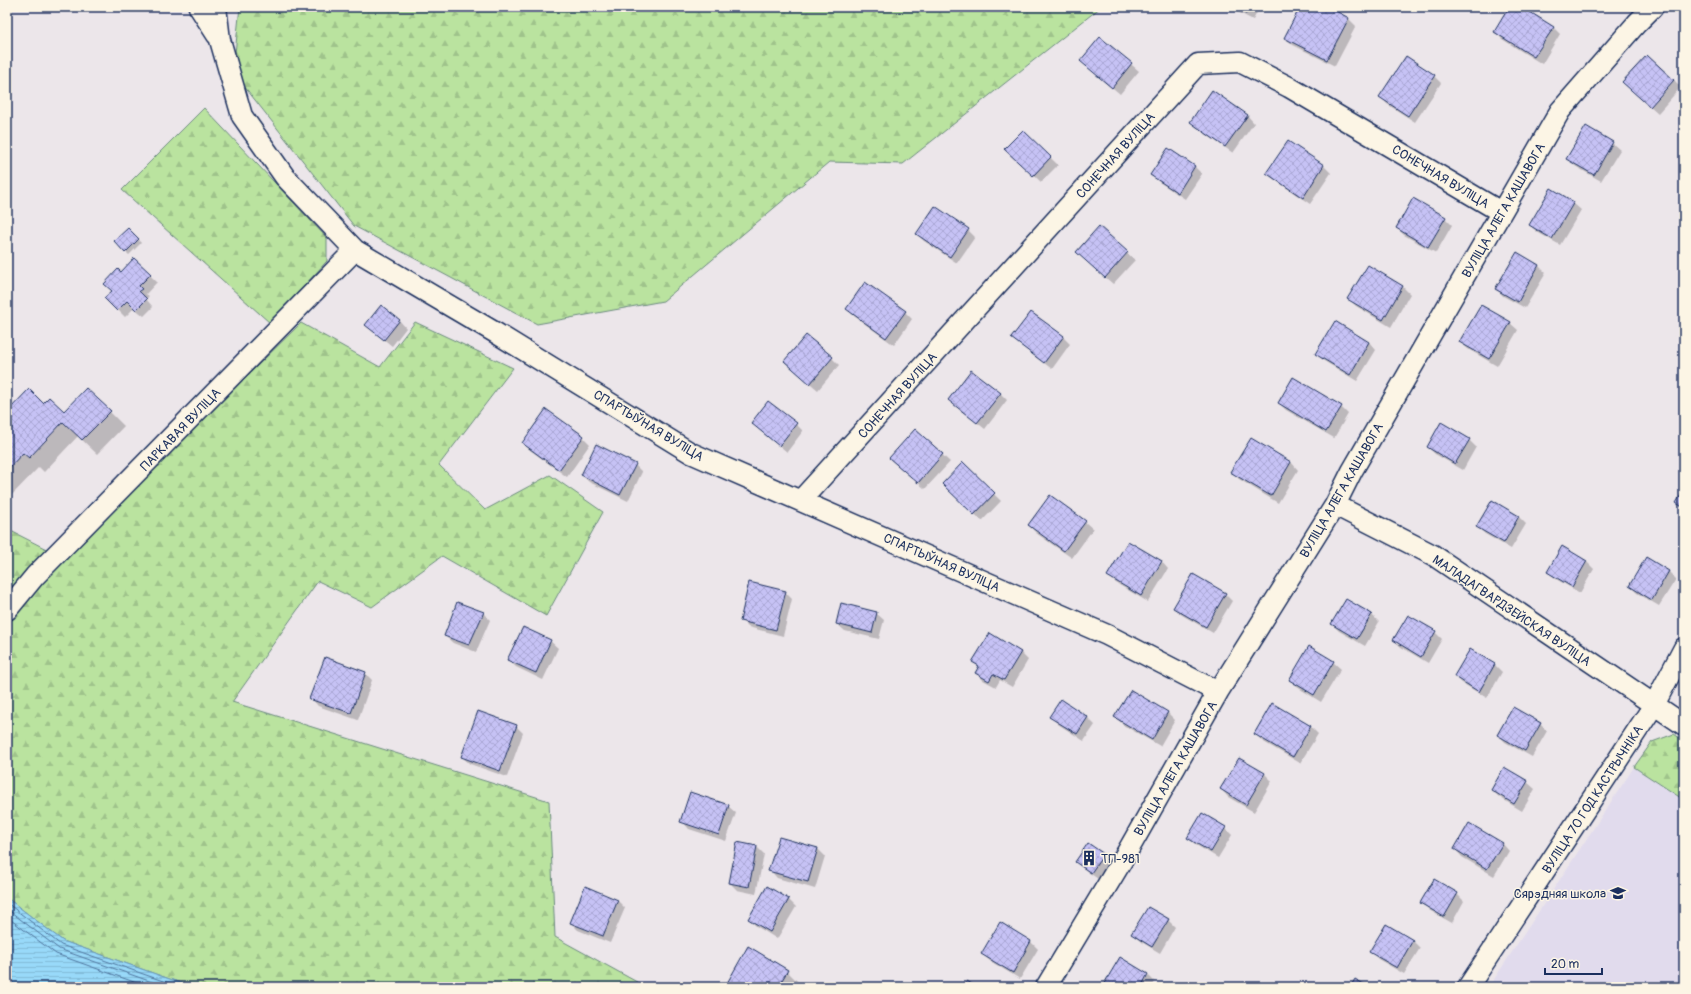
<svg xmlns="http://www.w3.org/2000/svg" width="1691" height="994" font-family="Pangolin,sans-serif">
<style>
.built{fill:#e1dbed}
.forest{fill:url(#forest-firs);stroke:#6a897e}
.water{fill:url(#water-rules);stroke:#6695bb}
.shadow{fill:#0003}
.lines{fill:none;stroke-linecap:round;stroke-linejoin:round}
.shore{stroke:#4d739c;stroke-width:1}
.building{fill:url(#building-cross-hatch);stroke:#1b2f5e}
.street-casing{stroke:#1b2f5e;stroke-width:23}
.street{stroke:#fcf5e5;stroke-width:20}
.labels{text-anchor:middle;stroke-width:3;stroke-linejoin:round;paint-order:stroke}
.street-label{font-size:13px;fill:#1b2f5e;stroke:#fcf5e5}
.poi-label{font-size:13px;fill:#1b2f5e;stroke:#fcf5e5;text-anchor:start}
</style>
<defs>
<pattern id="forest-firs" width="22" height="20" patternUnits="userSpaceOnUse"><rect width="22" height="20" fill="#bae39f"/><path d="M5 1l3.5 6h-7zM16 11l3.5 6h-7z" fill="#9fc38b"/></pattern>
<pattern id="water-rules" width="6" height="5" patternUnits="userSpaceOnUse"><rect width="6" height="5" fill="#98d9f9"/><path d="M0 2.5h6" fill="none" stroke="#82bbd8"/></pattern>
<pattern id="building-cross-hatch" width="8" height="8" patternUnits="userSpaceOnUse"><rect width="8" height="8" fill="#c6c2f5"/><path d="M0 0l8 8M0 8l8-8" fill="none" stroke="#aaa7d4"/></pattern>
</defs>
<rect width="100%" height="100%" fill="#ece6ea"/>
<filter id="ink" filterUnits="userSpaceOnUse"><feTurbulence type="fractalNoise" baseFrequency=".025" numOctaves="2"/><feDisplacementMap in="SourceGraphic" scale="8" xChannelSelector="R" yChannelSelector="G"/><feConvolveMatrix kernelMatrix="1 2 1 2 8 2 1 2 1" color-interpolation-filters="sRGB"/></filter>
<g filter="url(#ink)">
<path class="built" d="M 1634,767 L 1684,800 L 1684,987 L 1489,987 Z"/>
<path class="forest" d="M 240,7 L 1101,7 L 903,164 L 829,162 L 663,301 L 537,324 L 354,226 L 233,72 Z
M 204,108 L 327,238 L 327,261 L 270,323 L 122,190 Z
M 415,322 L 513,368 L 439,465 L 485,510 L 550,475 L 603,512 L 546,616 L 442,556 L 372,607 L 318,581 L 232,702 L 549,801 L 555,937 L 646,987 L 192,987 L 63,941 L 7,898 L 7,529 L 62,557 L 301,323 L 380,367 Z
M 1674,734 L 1684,741 L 1684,800 L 1634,767 L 1652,742 Z"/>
<path class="water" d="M 7,898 L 63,941 L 192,987 L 7,987 Z"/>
<path class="shadow" d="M 1228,7 L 1260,7 L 1253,20 Z
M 1301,7 L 1326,7 L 1348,18 L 1356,26 L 1335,66 L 1293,45 L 1285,38 Z
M 1511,7 L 1520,7 L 1553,27 L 1560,34 L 1542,64 L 1502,39 L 1495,32 Z
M 1100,38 L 1139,71 L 1120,94 L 1081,61 Z
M 1434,76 L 1441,83 L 1415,122 L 1387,104 L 1380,96 Z
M 1674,80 L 1681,87 L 1658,113 L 1631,89 Z
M 1247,115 L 1254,123 L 1233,153 L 1198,129 L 1191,122 Z
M 1586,127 L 1612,143 L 1620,150 L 1601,181 L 1575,166 L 1568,158 Z
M 1023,131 L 1058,165 L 1041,182 L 1006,149 Z
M 1288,143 L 1324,166 L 1331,173 L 1310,204 L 1275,180 L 1267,173 Z
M 1169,149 L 1195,167 L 1202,174 L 1185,199 L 1159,182 L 1152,175 Z
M 1573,203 L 1581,210 L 1560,245 L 1537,232 L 1530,225 Z
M 1445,218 L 1452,225 L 1436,253 L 1404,235 L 1397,228 Z
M 1099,228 L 1135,260 L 1113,284 L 1084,259 Z
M 128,229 L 141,243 L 129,255 L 115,241 Z
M 968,230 L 975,237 L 957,263 L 924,241 L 917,234 Z
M 1517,253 L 1539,266 L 1546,273 L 1525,308 L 1503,296 L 1496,288 Z
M 134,260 L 157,282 L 146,294 L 149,296 L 146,299 L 153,307 L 144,316 L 134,308 L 125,317 L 106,298 L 113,291 L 121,274 Z
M 1368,267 L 1403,287 L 1410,294 L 1391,327 L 1356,306 L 1349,299 Z
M 1481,306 L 1510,323 L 1518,330 L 1497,366 L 1468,349 L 1460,342 Z
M 847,309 L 905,312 L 912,319 L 894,345 L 854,316 Z
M 399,320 L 406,328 L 392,346 L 366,325 Z
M 1063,337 L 1070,344 L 1052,369 L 1020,345 L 1013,338 Z
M 1369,342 L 1376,350 L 1357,381 L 1324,361 L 1317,354 Z
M 832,358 L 839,365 L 818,390 L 792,368 Z
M 1000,393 L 1007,400 L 985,429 L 949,400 Z
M 1279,403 L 1341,407 L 1348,414 L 1334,438 L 1286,410 Z
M 44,404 L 64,412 L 110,412 L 124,426 L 97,454 L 78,436 L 44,472 L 39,467 L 7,500 L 7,414 Z
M 546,411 L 583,437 L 590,444 L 567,477 L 530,450 L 523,443 Z
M 752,423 L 796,424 L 803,431 L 787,452 Z
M 915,430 L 950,462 L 925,489 L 898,465 Z
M 1251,439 L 1291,462 L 1298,470 L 1278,503 L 1239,479 L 1232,472 Z
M 1469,440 L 1476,447 L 1463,470 L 1435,454 L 1428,447 Z
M 963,464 L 1001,501 L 982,521 L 943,484 Z
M 635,465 L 642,472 L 628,501 L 589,482 L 582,475 Z
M 1492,501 L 1519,517 L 1526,524 L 1511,549 L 1485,534 L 1478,527 Z
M 1085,522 L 1093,529 L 1072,558 L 1036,533 L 1029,525 Z
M 1563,548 L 1587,562 L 1594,569 L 1580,593 L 1556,579 L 1548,572 Z
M 1161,561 L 1168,569 L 1148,602 L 1116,583 L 1109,576 Z
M 1668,571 L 1676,579 L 1659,606 L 1637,593 L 1630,586 Z
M 785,592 L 792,599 L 783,636 L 748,627 L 741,620 Z
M 1225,594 L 1232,601 L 1213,633 L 1182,615 L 1174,608 Z
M 1346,600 L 1372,615 L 1379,622 L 1365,646 L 1339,631 L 1332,624 Z
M 483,613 L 490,620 L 476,652 L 453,643 L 445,636 Z
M 876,613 L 884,620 L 879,639 L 845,631 L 837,624 Z
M 1435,632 L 1442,639 L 1428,663 L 1401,647 L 1394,640 Z
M 550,641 L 558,648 L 543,680 L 516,667 L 508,660 Z
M 1470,651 L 1495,665 L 1502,672 L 1487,698 L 1462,683 L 1455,676 Z
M 1021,653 L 1028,660 L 1012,687 L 1000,680 L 996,687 L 983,680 L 976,672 L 979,667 L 974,662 Z
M 1333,662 L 1341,669 L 1321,702 L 1297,687 L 1290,680 Z
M 365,673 L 372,680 L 358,720 L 318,706 L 311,698 Z
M 1131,692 L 1168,713 L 1175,720 L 1160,746 L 1123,725 L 1116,717 Z
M 1272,704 L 1311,727 L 1318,734 L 1300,763 L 1262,741 L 1255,733 Z
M 1051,716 L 1088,718 L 1095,725 L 1084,741 L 1058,724 Z
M 1540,724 L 1547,731 L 1532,757 L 1505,742 L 1498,734 Z
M 516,726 L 523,733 L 507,777 L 470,764 L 462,757 Z
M 1239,759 L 1265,774 L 1272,781 L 1254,812 L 1228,797 L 1221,789 Z
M 1527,782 L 1535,789 L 1522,811 L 1499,797 L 1492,790 Z
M 728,806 L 736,813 L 726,841 L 689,829 L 682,821 Z
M 1225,828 L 1232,835 L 1218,858 L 1196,845 L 1189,838 Z
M 737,843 L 757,847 L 764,854 L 756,894 L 737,890 L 730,883 Z
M 1502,843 L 1509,851 L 1494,876 L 1462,857 L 1455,849 Z
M 818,849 L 825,856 L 815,889 L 777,878 L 770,870 Z
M 1103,854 L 1110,862 L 1098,879 L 1084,869 L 1076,862 Z
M 586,887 L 618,901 L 625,908 L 610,943 L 578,930 L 571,923 Z
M 767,888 L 789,900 L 796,907 L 777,939 L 756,926 L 749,919 Z
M 1457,894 L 1464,901 L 1452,923 L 1429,910 L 1422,902 Z
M 1168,920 L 1175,927 L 1160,953 L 1140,941 L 1133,934 Z
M 1000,924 L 1031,942 L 1038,949 L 1020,979 L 990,961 L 982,954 Z
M 1386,925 L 1413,941 L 1420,948 L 1404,974 L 1378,959 L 1371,951 Z
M 787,971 L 798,982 L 795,987 L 729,987 L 727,984 Z
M 1148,975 L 1155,982 L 1152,987 L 1104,987 Z"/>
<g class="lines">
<path class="shore" d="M 7,903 L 61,945 L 180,987
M 7,909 L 59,949 L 166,987
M 7,917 L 56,954 L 148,987"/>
</g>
<path class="building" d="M 1233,7 L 1250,7 L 1246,14 Z
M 1300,7 L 1328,7 L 1349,18 L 1327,60 L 1284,38 Z
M 1509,7 L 1522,7 L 1554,27 L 1534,57 L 1494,32 Z
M 1100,37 L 1132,63 L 1112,88 L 1080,61 Z
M 1647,55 L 1674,80 L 1650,107 L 1622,82 Z
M 1406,56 L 1435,75 L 1408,116 L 1379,97 Z
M 1212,90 L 1248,115 L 1225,147 L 1190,122 Z
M 1586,126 L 1613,142 L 1594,175 L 1566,159 Z
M 1023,130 L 1051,157 L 1033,176 L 1004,149 Z
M 1288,141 L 1324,165 L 1303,198 L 1266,173 Z
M 1168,148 L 1195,166 L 1178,193 L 1150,175 Z
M 1551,188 L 1574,202 L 1552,239 L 1529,225 Z
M 1413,198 L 1446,217 L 1428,247 L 1396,228 Z
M 935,206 L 969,229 L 950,257 L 916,234 Z
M 1099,226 L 1128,252 L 1105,278 L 1076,252 Z
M 128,228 L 139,239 L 125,253 L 114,241 Z
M 1517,252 L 1539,265 L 1518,302 L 1495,289 Z
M 134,258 L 151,274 L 139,286 L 142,289 L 139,291 L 147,299 L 136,310 L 127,301 L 117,311 L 104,298 L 112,291 L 104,284 L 118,269 L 121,272 Z
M 1368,265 L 1403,286 L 1383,320 L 1347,299 Z
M 865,282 L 906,311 L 886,338 L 846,309 Z
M 381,305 L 400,320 L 384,340 L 365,325 Z
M 1481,305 L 1511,322 L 1489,359 L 1459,342 Z
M 1031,312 L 1064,336 L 1044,363 L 1011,338 Z
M 1335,321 L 1369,342 L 1350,375 L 1315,354 Z
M 806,335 L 833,357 L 810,384 L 784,361 Z
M 971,370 L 1001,393 L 977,423 L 948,400 Z
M 1293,377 L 1342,406 L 1326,432 L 1278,403 Z
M 86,388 L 111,411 L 82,440 L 63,422 L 29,458 L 23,453 L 7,470 L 7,412 L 29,389 L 43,403 L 49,397 L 64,411 Z
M 768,401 L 797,423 L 779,446 L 751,423 Z
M 546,409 L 584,436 L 559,470 L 522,443 Z
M 1441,422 L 1470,439 L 1455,464 L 1427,447 Z
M 915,429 L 943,454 L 918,483 L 889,458 Z
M 1251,438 L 1291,462 L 1271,496 L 1230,472 Z
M 596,444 L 636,464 L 620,495 L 581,475 Z
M 963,462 L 995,493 L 974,515 L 942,484 Z
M 1684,490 L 1684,508 L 1676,503 Z
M 1050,495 L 1086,521 L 1064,551 L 1028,525 Z
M 1492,500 L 1519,516 L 1504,543 L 1476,527 Z
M 1128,541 L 1162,561 L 1141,596 L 1107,576 Z
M 1562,546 L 1587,561 L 1572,587 L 1547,572 Z
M 1646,557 L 1669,571 L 1652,600 L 1629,586 Z
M 1193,574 L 1226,593 L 1206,627 L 1173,608 Z
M 749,582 L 786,591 L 776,630 L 740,621 Z
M 1346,599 L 1372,614 L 1357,639 L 1331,624 Z
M 457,602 L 484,612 L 469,645 L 444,636 Z
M 841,603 L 877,612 L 872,633 L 836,624 Z
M 1408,615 L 1436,631 L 1421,657 L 1393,640 Z
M 523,627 L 551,640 L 536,673 L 507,660 Z
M 990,633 L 1021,652 L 1004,680 L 993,674 L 989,681 L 975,673 L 979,666 L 972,662 Z
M 1309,646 L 1334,661 L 1314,695 L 1289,680 Z
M 1470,649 L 1495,664 L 1479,692 L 1454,676 Z
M 325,657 L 366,672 L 351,713 L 309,699 Z
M 1131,690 L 1168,712 L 1152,740 L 1114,717 Z
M 1061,699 L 1088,717 L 1077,734 L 1049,717 Z
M 1272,703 L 1311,726 L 1293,757 L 1254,734 Z
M 1513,707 L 1541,723 L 1525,751 L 1497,735 Z
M 478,711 L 517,725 L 500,771 L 461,757 Z
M 1239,758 L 1265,773 L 1246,805 L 1220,789 Z
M 1504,767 L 1528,781 L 1514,804 L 1491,790 Z
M 690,792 L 729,805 L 719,835 L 680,822 Z
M 1202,813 L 1226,827 L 1211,852 L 1187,838 Z
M 1469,823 L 1503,843 L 1487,869 L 1454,849 Z
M 779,837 L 818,848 L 808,882 L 768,871 Z
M 737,842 L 757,846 L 749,887 L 729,883 Z
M 1088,843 L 1104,854 L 1091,873 L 1075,862 Z
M 1434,879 L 1458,893 L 1444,917 L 1420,903 Z
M 585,886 L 618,900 L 603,936 L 570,923 Z
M 767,886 L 789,899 L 770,932 L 748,919 Z
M 1148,907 L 1169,919 L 1152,947 L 1131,934 Z
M 1000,922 L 1031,941 L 1013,973 L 981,954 Z
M 1386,924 L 1413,940 L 1397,968 L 1369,952 Z
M 748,946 L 788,970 L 778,987 L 730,987 L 726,985 Z
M 1120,957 L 1148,974 L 1141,987 L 1102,987 Z
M 1355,979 L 1369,987 L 1350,987 Z
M 967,981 L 977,987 L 963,987 Z"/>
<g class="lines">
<defs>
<path id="street" d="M 199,7 L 217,35
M 216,7 L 220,40 L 242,116 L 285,177 L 355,250 L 496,333 L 691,453 L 1107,635 L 1218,692
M 801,500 L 1198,64 L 1240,62 L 1289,87 L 1501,212
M 1335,505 L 1433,555 L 1684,725
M 7,610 L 35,576 L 355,250
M 1046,987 L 1126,854 L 1218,692 L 1335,505 L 1352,471 L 1560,111 L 1637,23 L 1653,7
M 1468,987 L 1654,705 L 1684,648"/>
</defs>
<use href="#street" class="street-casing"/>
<use href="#street" class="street"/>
</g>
</g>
<defs>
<symbol id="building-bare" viewBox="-9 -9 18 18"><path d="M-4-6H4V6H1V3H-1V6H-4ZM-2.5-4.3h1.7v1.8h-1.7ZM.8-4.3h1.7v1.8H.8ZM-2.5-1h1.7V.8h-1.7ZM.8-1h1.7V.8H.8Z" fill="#1b2f5e" stroke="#fcf5e5" stroke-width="2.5" paint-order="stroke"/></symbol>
<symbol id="school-bare" viewBox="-9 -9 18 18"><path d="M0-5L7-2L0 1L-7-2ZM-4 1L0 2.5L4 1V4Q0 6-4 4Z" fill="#1b2f5e" stroke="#fcf5e5" stroke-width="2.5" paint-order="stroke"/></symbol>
</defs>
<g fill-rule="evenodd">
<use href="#building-bare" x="1078" y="847" width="22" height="22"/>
<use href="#school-bare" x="1607" y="882" width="22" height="22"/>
</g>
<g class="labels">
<g class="street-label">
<text transform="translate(1115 155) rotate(-48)" y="5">СОНЕЧНАЯ ВУЛІЦА</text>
<text transform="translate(1441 176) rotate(31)" y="5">СОНЕЧНАЯ ВУЛІЦА</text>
<text transform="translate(1503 210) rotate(-60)" y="5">ВУЛІЦА АЛЕГА КАШАВОГА</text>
<text transform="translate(897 395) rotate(-48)" y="5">СОНЕЧНАЯ ВУЛІЦА</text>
<text transform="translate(649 425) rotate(31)" y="5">СПАРТЫЎНАЯ ВУЛІЦА</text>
<text transform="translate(180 429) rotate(-46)" y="5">ПАРКАВАЯ ВУЛІЦА</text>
<text transform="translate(1341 490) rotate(-60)" y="5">ВУЛІЦА АЛЕГА КАШАВОГА</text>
<text transform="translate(942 562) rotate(24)" y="5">СПАРТЫЎНАЯ ВУЛІЦА</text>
<text transform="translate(1512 610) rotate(34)" y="5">МАЛАДАГВАРДЗЕЙСКАЯ ВУЛІЦА</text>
<text transform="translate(1175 768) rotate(-60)" y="5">ВУЛІЦА АЛЕГА КАШАВОГА</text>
<text transform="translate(1592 799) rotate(-57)" y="5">ВУЛІЦА 70 ГОД КАСТРЫЧНІКА</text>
</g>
<g class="poi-label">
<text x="1101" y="863">ТП-981</text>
<text x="1606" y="898" text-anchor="end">Сярэдняя школа</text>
</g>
</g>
<rect width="1691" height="994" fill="none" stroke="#fcf5e5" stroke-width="24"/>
<rect x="12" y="12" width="1667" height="970" fill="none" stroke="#1b2f5e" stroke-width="1.5" filter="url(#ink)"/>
<path d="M1545 968v6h57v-6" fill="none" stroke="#1b2f5e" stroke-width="2"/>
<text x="1551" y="968" font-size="12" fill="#1b2f5e" stroke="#fcf5e5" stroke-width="3" paint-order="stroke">20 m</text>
</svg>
